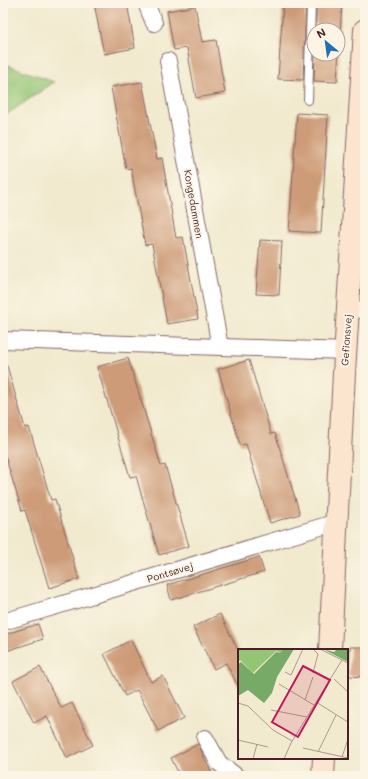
<svg xmlns="http://www.w3.org/2000/svg" width="368" height="779" font-family="Mali,sans-serif">
<style>
.green{fill:#94c575;stroke:#6f7250}
.building{fill:#cd9b78}
.lines{fill:none;stroke-linecap:round;stroke-linejoin:round}
.lane-casing{stroke:#846664;stroke-width:10}
.street-casing{stroke:#846664;stroke-width:18}
.secondary-casing{stroke:#846664;stroke-width:24}
.lane{stroke:#fff;stroke-width:8}
.street{stroke:#fff;stroke-width:16}
.secondary{stroke:#fbe5cf;stroke-width:22}
.labels{text-anchor:middle;stroke-width:4;stroke-linejoin:round;paint-order:stroke}
.street-label{font-size:10px;fill:#4a1f2b;stroke:#fcf5e5}
.inset-road{fill:none;stroke:#ae998d;stroke-width:1}
.view{fill:#c2185b;fill-opacity:0.15;stroke:#c2185b;stroke-width:2}
.inset-edge{fill:none;stroke:#4a1f2b;stroke-width:2}
</style>
<rect width="100%" height="100%" fill="#fcf5e5"/>
<filter id="ink" filterUnits="userSpaceOnUse"><feTurbulence type="fractalNoise" baseFrequency=".025" numOctaves="2"/><feDisplacementMap in="SourceGraphic" scale="8" xChannelSelector="R" yChannelSelector="G"/><feConvolveMatrix kernelMatrix="1 2 1 2 8 2 1 2 1" color-interpolation-filters="sRGB"/></filter>
<filter id="wash" filterUnits="userSpaceOnUse"><feTurbulence type="fractalNoise" baseFrequency=".012" numOctaves="4" result="noise"/><feDisplacementMap in="SourceGraphic" scale="16" xChannelSelector="R" yChannelSelector="G"/><feGaussianBlur stdDeviation="0.9" result="paint"/><feColorMatrix in="noise" values="0 0 0 0 0 0 0 0 0 0 0 0 0 0 0 0 0 1.4 0 .05"/><feComposite in="paint" operator="in"/></filter>
<g filter="url(#wash)">
<rect width="100%" height="100%" fill="#f1eacf"/>
<path class="green" d="M 3,63 L 54,82 L 3,117 Z"/>
<g id="blocks">
<path class="building" d="M 94,3 L 127,3 L 135,48 L 104,54 Z
M 283,3 L 306,3 L 303,80 L 278,79 Z
M 316,3 L 342,3 L 337,82 L 314,81 L 315,54 L 338,54 L 338,30 L 316,30 Z
M 195,6 L 202,42 L 216,40 L 225,93 L 196,98 L 187,48 L 174,50 L 167,11 Z
M 142,82 L 157,159 L 162,158 L 176,238 L 183,237 L 198,319 L 167,324 L 152,244 L 145,245 L 131,168 L 126,169 L 111,87 Z
M 297,113 L 328,115 L 321,233 L 289,231 Z
M 260,240 L 282,241 L 279,295 L 256,294 Z
M 128,358 L 161,466 L 165,465 L 189,546 L 159,555 L 136,476 L 130,477 L 97,367 Z
M 249,360 L 271,434 L 275,433 L 300,514 L 270,523 L 246,444 L 240,445 L 218,369 Z
M 3,366 L 7,366 L 25,428 L 29,427 L 51,500 L 55,499 L 79,579 L 49,588 L 25,510 L 22,511 L 3,449 Z
M 259,557 L 264,572 L 171,600 L 167,585 Z
M 220,614 L 239,652 L 239,688 L 226,663 L 214,669 L 193,627 Z
M 38,624 L 43,639 L 3,652 L 3,635 Z
M 131,640 L 151,682 L 163,676 L 184,718 L 158,731 L 137,690 L 125,696 L 104,654 Z
M 350,647 L 365,647 L 365,677 L 349,676 Z
M 40,667 L 61,708 L 72,703 L 93,745 L 67,758 L 47,716 L 34,723 L 13,681 Z
M 198,744 L 213,776 L 180,776 L 171,758 Z"/>
</g>
</g>
<g filter="url(#ink)">
<use href="#blocks" fill-opacity="0" stroke="#846664" stroke-width="1"/>
<g class="lines">
<defs>
<path id="lane" d="M 308,100 L 311,3"/>
<path id="street" d="M 146,3 L 154,23
M 168,61 L 220,347
M 348,309 L 365,310
M 3,340 L 347,351
M 3,622 L 337,522
M 205,738 L 219,763 L 236,776"/>
<path id="secondary" d="M 330,650 L 344,373 L 365,30
M 323,776 L 324,758"/>
</defs>
<use href="#lane" class="lane-casing"/>
<use href="#street" class="street-casing"/>
<use href="#secondary" class="secondary-casing"/>
<use href="#lane" class="lane"/>
<use href="#street" class="street"/>
<use href="#secondary" class="secondary"/>
</g>
</g>
<g class="labels">
<g class="street-label">
<text transform="translate(194 204) rotate(80)" y="4">Kongedammen</text>
<text transform="translate(346 340) rotate(-86)" y="4">Gefionsvej</text>
<text transform="translate(170 572) rotate(-17)" y="4">Pontsøvej</text>
</g>
</g>
<g transform="translate(238 649)">
<rect width="110" height="110" fill="#f1eacf"/>
<path d="M 0,0 L 45,0 L 42,4 L 38,2 L 15,24 L 2,11 L 0,13 Z" fill="#94c575"/>
<path d="M 45,0 L 56,0 L 39,28 L 34,44 L 26,54 L 10,41 L 0,47 L 0,15 L 3,13 L 16,25 L 38,3 L 42,4 ZM 85,0 L 96,3 L 99,0 L 110,0 L 110,13 Z" fill="#7a6"/>
<path class="inset-road" d="M 75,0 L 80,5 L 75,24M 82,0 L 104,11M 47,23 L 53,26 L 65,0M 96,30 L 110,43M 41,35 L 76,56M 67,51 L 75,28M 78,53 L 110,73M 0,54 L 10,57 L 35,81 L 54,92M 33,61 L 69,68M 0,91 L 30,98M 65,99 L 110,109M 80,103 L 98,66M 104,108 L 110,90M 15,110 L 19,95M 46,110 L 53,94 L 104,11 L 110,14"/>
<path class="view" d="M 65,17 L 92,31 L 60,88 L 34,73 Z"/>
<rect width="110" height="110" class="inset-edge"/>
</g>
<rect width="368" height="779" fill="none" stroke="#fcf5e5" stroke-width="16"/>
<g transform="translate(326 42) rotate(331)"><circle r="19" fill="#fcf5e5" stroke="#b59f9b"/>
<path d="M0-3L7 15L0 10L-7 15Z" fill="#1f6fb2"/>
<text y="-6" font-size="11" font-weight="bold" text-anchor="middle" fill="#4a1f2b">N</text>
</g>
</svg>
